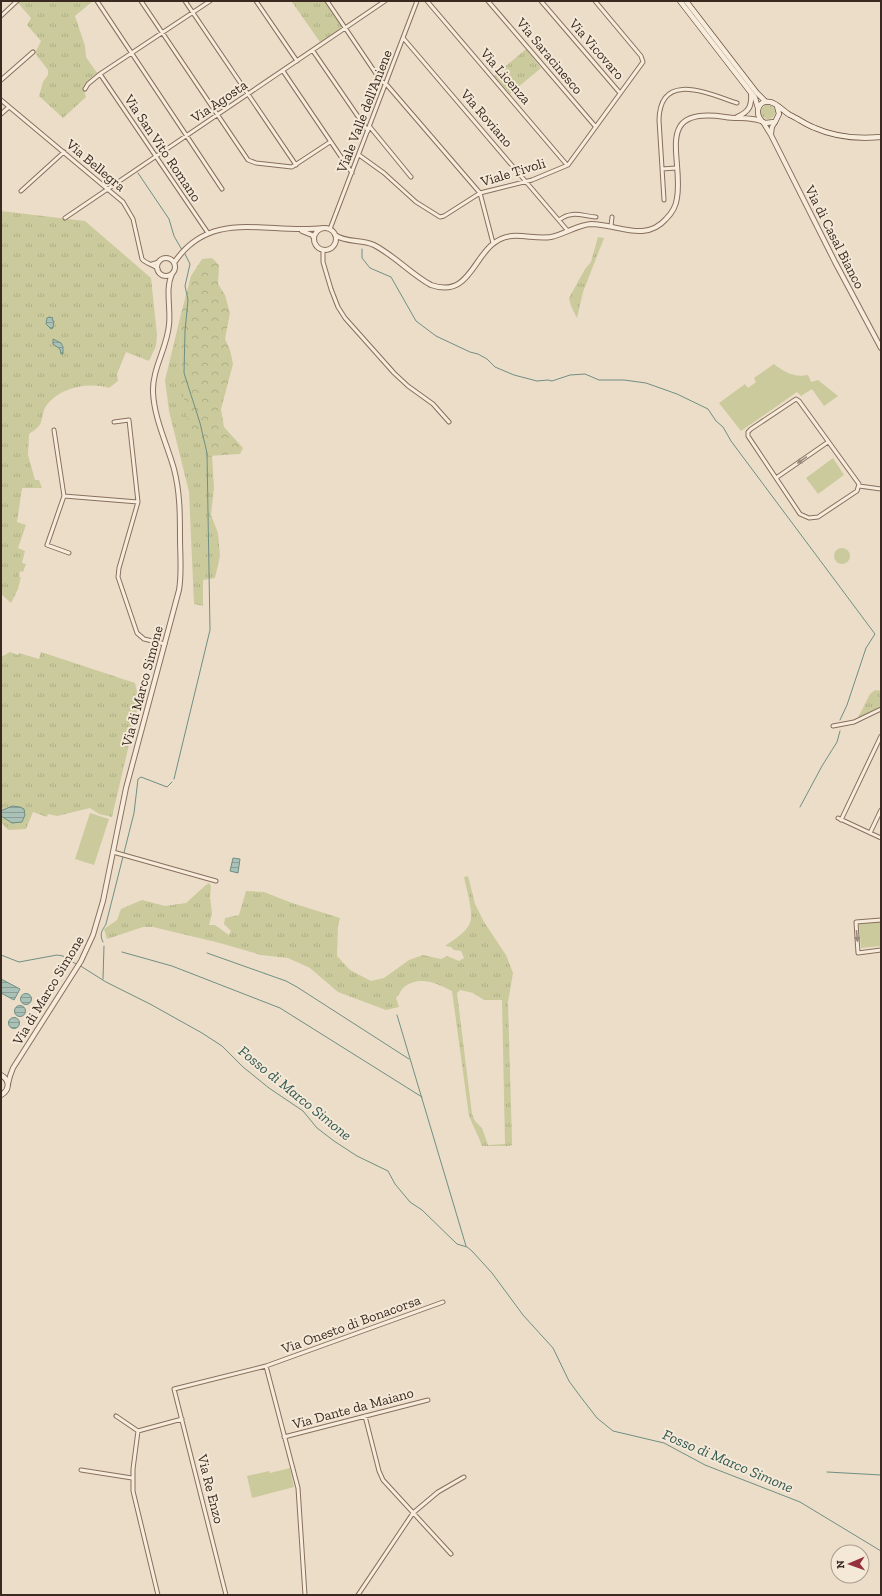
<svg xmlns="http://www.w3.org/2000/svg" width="882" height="1596" font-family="'Zilla Slab',serif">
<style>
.grass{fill:url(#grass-tufts);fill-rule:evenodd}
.forest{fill:url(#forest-crowns)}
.park{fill:#caca9c}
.water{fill:url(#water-rules);stroke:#6f8f83}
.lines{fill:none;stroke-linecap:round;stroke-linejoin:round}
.stream{stroke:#6f8f83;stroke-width:1}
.minor-casing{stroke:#886f5e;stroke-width:5}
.tertiary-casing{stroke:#886f5e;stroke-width:6}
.secondary-casing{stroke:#6a5141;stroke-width:6}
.minor{stroke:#f7ecdb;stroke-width:3}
.tertiary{stroke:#f7ecdb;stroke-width:4}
.secondary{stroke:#f7ecdb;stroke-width:4.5}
.oneway{fill:#988a7e}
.labels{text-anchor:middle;stroke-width:4;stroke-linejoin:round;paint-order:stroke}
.street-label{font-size:14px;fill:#392921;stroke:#f4e8d7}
.water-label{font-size:15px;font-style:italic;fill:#315851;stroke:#f4e8d7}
</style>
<defs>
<pattern id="grass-tufts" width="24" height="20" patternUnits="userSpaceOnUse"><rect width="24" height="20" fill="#caca9c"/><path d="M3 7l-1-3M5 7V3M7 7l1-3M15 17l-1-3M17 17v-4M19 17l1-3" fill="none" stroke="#aeae86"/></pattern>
<pattern id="forest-crowns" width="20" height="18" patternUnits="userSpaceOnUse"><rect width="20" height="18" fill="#caca9c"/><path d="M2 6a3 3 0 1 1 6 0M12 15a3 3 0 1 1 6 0" fill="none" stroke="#aeae86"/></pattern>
<pattern id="water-rules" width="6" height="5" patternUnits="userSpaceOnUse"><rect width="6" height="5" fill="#a9c1b7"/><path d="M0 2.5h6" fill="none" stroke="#8b9d94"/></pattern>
</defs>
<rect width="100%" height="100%" fill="#ecddc8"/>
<path class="grass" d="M 20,1 L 93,1 L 75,16 L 85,46 L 86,57 L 97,73 C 87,81 81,83 86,97 L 63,118 L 39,96 L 43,82 L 48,75 L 48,70 L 35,53 L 41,41 L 27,25 L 31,18 L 18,3 Z
M 294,1 L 324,1 L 342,27 L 320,42 L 292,2 Z
M 526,49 L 541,68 L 510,94 L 494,76 Z
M761 112a7 7 0 1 1 14 0a7 7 0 1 1-14 0Z
M 1,211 L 85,221 L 151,278 L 157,335 L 156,346 L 149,361 L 126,352 L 117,374 L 118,381 L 109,388 C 88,382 60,387 46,406 C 42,412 43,421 39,426 C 36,429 32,432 29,434 L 28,455 L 35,480 L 39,480 L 42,488 L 22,488 L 17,522 L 26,525 L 18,548 L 25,551 L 22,563 L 26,564 L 23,572 L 20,571 L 19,577 L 21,577 L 18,589 L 11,603 L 1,594 Z
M 598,237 L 604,238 L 583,292 L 577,318 L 571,306 L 569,298 L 585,269 L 591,262 Z
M 181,314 L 180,376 L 212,455 L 214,488 L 211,515 L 218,533 L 220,556 L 215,578 L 203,580 L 203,606 L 194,604 L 189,492 L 169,411 L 165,380 Z
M 10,652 L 18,655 L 19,653 L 39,659 L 41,652 L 135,683 L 139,702 L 112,817 L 99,814 L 90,808 L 57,816 L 48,814 L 47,817 L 33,812 L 26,829 L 8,830 L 1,822 L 1,655 L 3,656 Z
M 875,690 L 881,691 L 881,706 L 858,718 L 870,694 Z
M 468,876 L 475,904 L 484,922 L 506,955 L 513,973 L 508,1002 L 512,1141 L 512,1145 L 509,1146 L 482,1146 C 478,1135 473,1126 469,1116 L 452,991 C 437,983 419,975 404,987 C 401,990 399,995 396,998 L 399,1007 L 386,1010 L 338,992 L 310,968 L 288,958 L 261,955 L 220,943 L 153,927 L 143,927 L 107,939 L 104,929 L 117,920 L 121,909 L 142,900 L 165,906 L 186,903 L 206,885 L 209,883 L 211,886 L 210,897 L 212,913 L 209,925 L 215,925 L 229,935 L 231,931 L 224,924 L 225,918 L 239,915 L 246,891 L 264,892 L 292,903 L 340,918 L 338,926 L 337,956 L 350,970 L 371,981 L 384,978 L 409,960 L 423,955 L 441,959 L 447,956 L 459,961 L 464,958 L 461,951 L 454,950 L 451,947 L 445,946 C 453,940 466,933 470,923 C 474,912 466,888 464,877 ZM 460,990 L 473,993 L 484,1000 L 502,1000 L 505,1144 L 488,1145 L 482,1128 L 475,1121 L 472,1114 L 457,993 Z"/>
<path class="forest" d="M 212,258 L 219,265 L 218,284 L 225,295 L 230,313 L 225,339 L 230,350 L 233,364 L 221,409 L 224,427 L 243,448 L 240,454 L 207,456 L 188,421 L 180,376 L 181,314 L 191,276 L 202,259 Z"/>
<path class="park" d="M 774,364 C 784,372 794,378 808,375 L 811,382 L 818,380 L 838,396 L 824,406 L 812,389 L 801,396 L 797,392 L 741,431 L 719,403 L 745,384 L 748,388 L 756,382 L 754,378 Z
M 833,458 L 844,475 L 818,494 L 806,478 Z
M834 556a8 8 0 1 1 16 0a8 8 0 1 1-16 0Z
M 90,813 L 109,819 L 94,865 L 75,859 Z
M 881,922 L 881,946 L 861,948 L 859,924 Z
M 290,1468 L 294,1487 L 252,1498 L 247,1476 L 269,1471 L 270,1473 Z"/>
<path class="water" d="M 49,317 L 53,318 L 52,320 L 54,321 L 53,328 L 51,329 L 46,324 L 47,318 Z
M 53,339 L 61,343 L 63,347 L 63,354 L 61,354 L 60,349 L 53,344 Z
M 12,806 L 20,807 L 24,809 L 25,815 L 22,822 L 12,823 L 1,816 L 1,811 Z
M 233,858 L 240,859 L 238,873 L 230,871 Z
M 1,979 L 20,989 L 14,1000 L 1,993 Z
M20.5 999a5.5 5.5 0 1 1 11 0a5.5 5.5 0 1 1-11 0Z
M14.5 1011a5.5 5.5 0 1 1 11 0a5.5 5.5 0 1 1-11 0Z
M8.5 1023a5.5 5.5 0 1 1 11 0a5.5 5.5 0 1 1-11 0Z"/>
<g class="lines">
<path class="stream" d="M 138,173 L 169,219 L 174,236 L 182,250
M 362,249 L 362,258 L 370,268 L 391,277 L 416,321 L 436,336 L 470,352 L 478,354 L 487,359 L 495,367 L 514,375 L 537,381 L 548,380 L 552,381 L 570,375 L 585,374 L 599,380 L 624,380 L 646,383 L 677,394 L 708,409 L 716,421 L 723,427 L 731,441 L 875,634 L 866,648 L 847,705 L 840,720
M 174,779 L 210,630 L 207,453 L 200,423 L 184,373 L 185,331 L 188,300 L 185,286 L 190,264 L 184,252
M 800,807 L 822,766 L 837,742 L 840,731
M 103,942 C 99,934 102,931 106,924 L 134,813 L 138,779 L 141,777 L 167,787 L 172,782
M 122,952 L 172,966 L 280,1008 L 422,1097
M 207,953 L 286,981 L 297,987 L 409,1059
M 1,955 L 19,962 L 57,955 L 63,956 L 76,964
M 79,965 L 106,982 L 150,1004 L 202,1033 L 222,1046 L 243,1067 L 269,1088 L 303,1111 L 317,1128 L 334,1141 L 357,1156 L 388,1171 L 395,1184 L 410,1202 L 422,1210 L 457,1244 L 467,1247 L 472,1251 L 492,1273 L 523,1315 L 553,1348 L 569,1381 L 580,1396 L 597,1418 L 613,1431 L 664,1443 L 705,1465 L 800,1502 L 881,1551
M 103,979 L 104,946
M 397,1015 L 466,1246
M 827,1472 L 881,1475"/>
<defs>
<path id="minor" d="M 97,1 L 222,189
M 141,1 L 248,160 L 256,163 L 292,167 L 330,142
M 185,1 L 296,165
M 256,1 L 297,61
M 327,1 L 381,81 L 387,85 L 480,193 L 493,243
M 427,1 L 567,165
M 488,1 L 595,126
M 541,1 L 620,93
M 1,16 L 17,1
M 404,39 L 568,231
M 313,51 L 368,131
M 283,71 L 352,173
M 100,74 L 208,233
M 1,80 L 33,52
M 85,89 L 88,84 L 100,74 L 210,1
M 1,100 L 123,202 L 133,219 L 142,259 C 146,264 153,264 158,269
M 1,114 L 9,107
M 370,127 L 411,177
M 359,155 L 384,173 L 416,202 L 440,217 L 444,216 L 480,193 L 532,180 L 568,165 L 643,62 L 641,56 L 595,1
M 662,169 L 676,168
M 21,191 L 64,152
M 664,200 L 659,120 C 660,70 709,94 737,103
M 65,218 L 385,1
M 559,220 C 572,210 582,216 596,217
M 611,226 L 612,217
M 330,229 L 417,1
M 323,250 L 323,262 L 331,289 L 338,307 L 345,318 L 394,373 L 408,386 L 433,404 L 449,422
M 152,264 L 159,262
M 796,399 L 799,401 L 859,484 L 857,491 L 818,517 L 809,518 L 800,514 L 748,436 L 748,432 L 751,429 Z
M 114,422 L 129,420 L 138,502
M 54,430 L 64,496
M 776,478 L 828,442
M 859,486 L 881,489
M 69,553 L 47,545 L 64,496 L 138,502 L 119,568 L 118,577 L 137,633 L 144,639 L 165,644
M 833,726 L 854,722 L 881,709
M 838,818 L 881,838
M 841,820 L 881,736
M 870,833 L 881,810
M 113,852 L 216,881
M 881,920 L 856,922 L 858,953 L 881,950
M 266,1366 L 298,1488 L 305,1595
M 116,1416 L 138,1431
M 365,1416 L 379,1471 L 383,1480 L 451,1554
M 284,1437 L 428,1400
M 81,1470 L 132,1478
M 158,1595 L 133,1491 L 133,1469 L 138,1431 L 182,1419
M 226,1595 L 174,1389 L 266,1366 L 443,1302
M 358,1595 L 413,1513 L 438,1492 L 464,1477"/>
<path id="tertiary" d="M 737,117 C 749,112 752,106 751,93
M 763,122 L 771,135 L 835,262 L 881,348
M 771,134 L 772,127 L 775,122
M314 239a11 11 0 1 1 22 0a11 11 0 1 1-22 0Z
M 302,231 L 312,235 L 314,238
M 335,235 C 346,243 362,239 374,245 C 395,256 411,274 431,285 C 476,301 473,239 512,236 C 525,235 538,239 551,237 C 565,234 577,225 591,224 C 617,224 645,243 666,219 C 672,213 676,207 677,198 C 684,158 652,106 725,117 C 737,119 750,117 761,121
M157 267a9 9 0 1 1 18 0a9 9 0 1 1-18 0Z
M 174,263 C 211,207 269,235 323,228
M 8,1084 L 10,1076 L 13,1068 L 81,961 L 93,935 L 103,901 L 126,788 L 179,590 C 182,573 180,555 180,538 C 180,515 180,492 174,469 C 167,444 154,418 153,392 C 152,369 167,348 169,325 C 171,308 165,289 172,274"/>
<path id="secondary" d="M 680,1 L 755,98 L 758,108
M 686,1 L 757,93 L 766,102
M 777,106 L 779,114 L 775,122 L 765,123 C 754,118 756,99 770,102 C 777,103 784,112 790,115 C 799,119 806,125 815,128 C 835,137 859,139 881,137
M 1,1075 C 10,1080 10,1090 1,1095"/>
</defs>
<use href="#minor" class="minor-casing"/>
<use href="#tertiary" class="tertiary-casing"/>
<use href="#secondary" class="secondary-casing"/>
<use href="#minor" class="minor"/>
<use href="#tertiary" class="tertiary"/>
<use href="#secondary" class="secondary"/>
</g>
<defs><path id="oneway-solid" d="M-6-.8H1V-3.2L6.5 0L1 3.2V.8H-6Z"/></defs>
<g class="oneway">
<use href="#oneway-solid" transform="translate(802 460) rotate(145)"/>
<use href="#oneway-solid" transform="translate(857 936) rotate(85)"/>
</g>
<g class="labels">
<g class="street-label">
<text transform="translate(597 49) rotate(49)" y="5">Via Vicovaro</text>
<text transform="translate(550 56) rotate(50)" y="5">Via Saracinesco</text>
<text transform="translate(506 76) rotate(49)" y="5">Via Licenza</text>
<text transform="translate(219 101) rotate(-34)" y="5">Via Agosta</text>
<text transform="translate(364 111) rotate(-69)" y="5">Viale Valle dell'Aniene</text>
<text transform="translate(487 118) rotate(49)" y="5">Via Roviano</text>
<text transform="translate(163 148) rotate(56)" y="5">Via San Vito Romano</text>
<text transform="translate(96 165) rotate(40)" y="5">Via Bellegra</text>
<text transform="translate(513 172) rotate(-17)" y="5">Viale Tivoli</text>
<text transform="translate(835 237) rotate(63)" y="5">Via di Casal Bianco</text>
<text transform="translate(142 686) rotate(-75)" y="5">Via di Marco Simone</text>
<text transform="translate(48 990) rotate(-59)" y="5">Via di Marco Simone</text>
<text transform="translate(351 1324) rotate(-20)" y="5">Via Onesto di Bonacorsa</text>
<text transform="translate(353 1408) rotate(-15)" y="5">Via Dante da Maiano</text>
<text transform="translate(211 1489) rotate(76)" y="5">Via Re Enzo</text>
</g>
<g class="water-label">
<text transform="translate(295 1093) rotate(39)" y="5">Fosso di Marco Simone</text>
<text transform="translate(728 1461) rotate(23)" y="5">Fosso di Marco Simone</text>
</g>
</g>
<rect width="882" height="1596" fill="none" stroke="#392921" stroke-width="4"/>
<g transform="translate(850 1564) rotate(268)"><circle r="19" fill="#f4e8d7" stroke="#a99c8e"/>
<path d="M0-3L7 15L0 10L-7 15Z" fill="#94313d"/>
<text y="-6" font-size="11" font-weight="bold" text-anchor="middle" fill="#392921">N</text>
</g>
</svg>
